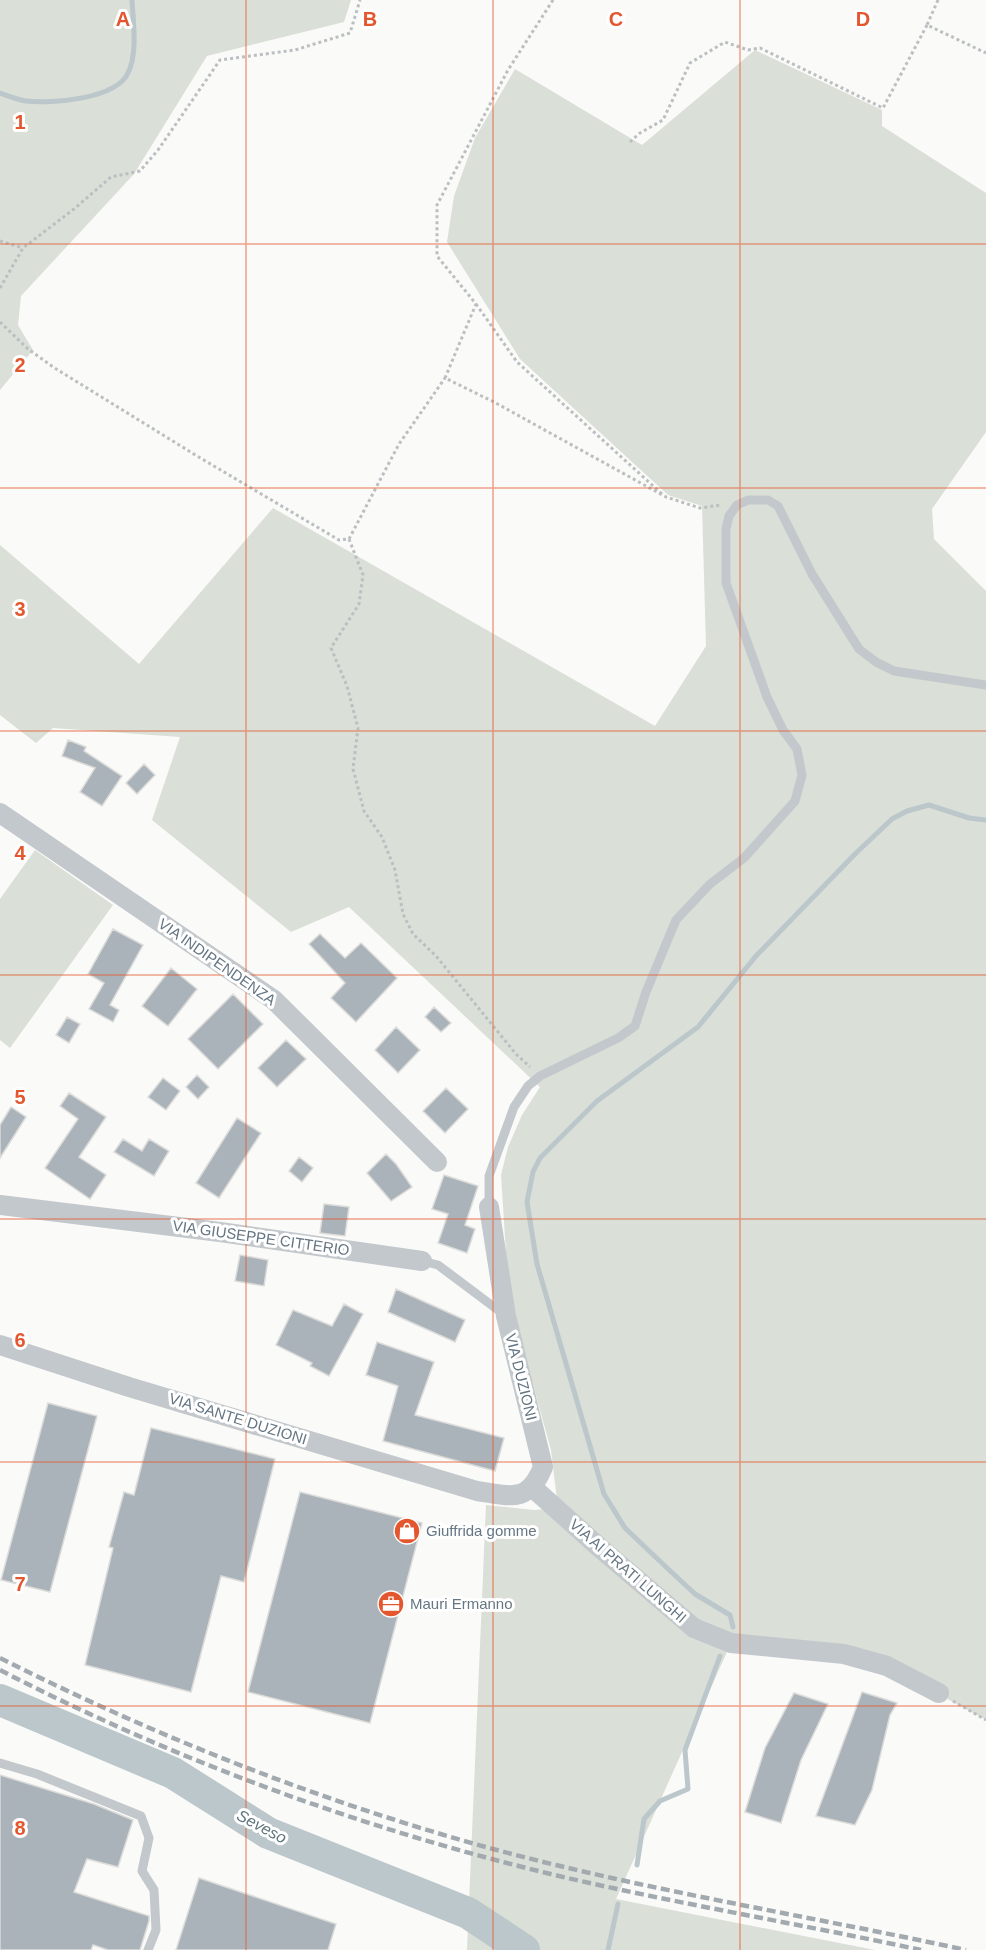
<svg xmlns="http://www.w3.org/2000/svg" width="986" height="1950" font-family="Arial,sans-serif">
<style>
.green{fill:#dadfd7}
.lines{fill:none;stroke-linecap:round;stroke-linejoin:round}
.stream{stroke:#bbc7cb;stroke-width:5}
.river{stroke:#bbc7cb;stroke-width:32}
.building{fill:#aab3b9;stroke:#dcdcda;stroke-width:1.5}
.path{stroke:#bbbfc2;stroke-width:3;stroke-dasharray:3 3;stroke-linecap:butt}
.lane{stroke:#c3c8cc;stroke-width:9}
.street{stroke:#c3c8cc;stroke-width:20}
.rail{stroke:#a2aab0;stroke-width:4.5;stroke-dasharray:9 4.5;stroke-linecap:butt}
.grid{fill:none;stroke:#e4572e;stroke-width:1.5;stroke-opacity:0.55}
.labels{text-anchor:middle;stroke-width:6;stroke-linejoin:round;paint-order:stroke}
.street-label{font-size:15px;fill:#657683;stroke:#fff}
.poi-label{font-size:15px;fill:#657683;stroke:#fff;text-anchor:start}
.water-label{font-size:16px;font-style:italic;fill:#60757c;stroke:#fff}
.grid-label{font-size:20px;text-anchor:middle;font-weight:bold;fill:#e4572e;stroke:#fff;stroke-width:6;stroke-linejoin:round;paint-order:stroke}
</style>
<rect width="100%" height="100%" fill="#fafaf8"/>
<path class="green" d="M 0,0 L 351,0 L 344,22 L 207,56 L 134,174 L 21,296 L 18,325 L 33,350 L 0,390 Z
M 755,50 L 882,110 L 882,126 L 986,193 L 986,432 L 932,509 L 934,539 L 986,591 L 986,1720 L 887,1666 L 731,1643 L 616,1899 L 875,1950 L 467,1950 L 486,1505 L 534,1510 L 558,1508 L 551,1450 L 520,1337 L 507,1268 L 501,1175 L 508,1147 L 522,1115 L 540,1087 L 349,907 L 291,932 L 152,820 L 180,737 L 53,728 L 36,743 L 0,715 L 0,545 L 139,664 L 273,508 L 655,726 L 706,646 L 702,506 L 668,495 L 520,359 L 447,242 L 454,196 L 475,138 L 515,69 L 642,145 Z
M 35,850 L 113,905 L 10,1048 L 0,1040 L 0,899 Z"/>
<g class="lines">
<path class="stream" d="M 0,93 C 8,96 18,100 26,101 C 52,104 116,99 128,73 C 138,53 133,21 132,0
M 733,1627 L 730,1615 L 695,1594 L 665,1566 L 625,1528 L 604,1494 L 537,1264 L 527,1202 L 533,1172 L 540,1158 L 597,1101 L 698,1027 L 756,956 L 855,854 L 892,819 L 907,811 L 929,805 L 969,818 L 986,820
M 637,1865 L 644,1819 L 660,1801 L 688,1789 L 685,1750 L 720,1656
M 608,1950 L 618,1904"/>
<path class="river" d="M 0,1700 L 173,1773 L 268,1833 L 468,1913 L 524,1950"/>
</g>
<path class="building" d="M 68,740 L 86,747 L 84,751 L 122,776 L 102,806 L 80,792 L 95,768 L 62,756 Z
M 144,764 L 155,775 L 137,794 L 126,783 Z
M 113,929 L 143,945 L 110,1005 L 119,1010 L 113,1022 L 89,1009 L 104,983 L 88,974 Z
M 320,934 L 345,958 L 361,943 L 397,978 L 356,1022 L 331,998 L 345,983 L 309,944 Z
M 171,968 L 197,989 L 168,1026 L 142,1006 Z
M 233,994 L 263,1024 L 218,1069 L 188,1039 Z
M 434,1007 L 451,1023 L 441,1032 L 425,1017 Z
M 67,1017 L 80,1024 L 69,1043 L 56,1035 Z
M 396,1027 L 420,1050 L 398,1073 L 375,1050 Z
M 286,1040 L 306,1059 L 277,1087 L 258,1068 Z
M 197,1075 L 209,1087 L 198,1099 L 186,1087 Z
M 163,1078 L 180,1091 L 166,1110 L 148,1097 Z
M 446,1088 L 468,1109 L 445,1133 L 423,1111 Z
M 69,1093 L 106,1117 L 79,1157 L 106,1175 L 90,1199 L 45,1168 L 78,1119 L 60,1106 Z
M 11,1107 L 26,1117 L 0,1158 L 0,1125 Z
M 237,1118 L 261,1133 L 219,1198 L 196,1183 Z
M 123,1139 L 142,1151 L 149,1139 L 169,1151 L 154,1176 L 114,1152 Z
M 386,1154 L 396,1164 L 412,1187 L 391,1201 L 367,1173 Z
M 299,1157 L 313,1168 L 302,1182 L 289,1171 Z
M 444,1175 L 478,1186 L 465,1225 L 475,1229 L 467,1253 L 438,1243 L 448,1214 L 432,1209 Z
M 324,1204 L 349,1207 L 345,1236 L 320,1233 Z
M 240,1255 L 268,1260 L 264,1286 L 235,1281 Z
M 396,1289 L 465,1320 L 455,1342 L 388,1312 Z
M 344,1304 L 363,1314 L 329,1376 L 310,1366 L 312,1363 L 276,1345 L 293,1310 L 332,1326 Z
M 377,1342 L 434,1362 L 415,1415 L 504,1438 L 495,1471 L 383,1441 L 398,1386 L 366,1375 Z
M 48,1403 L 97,1416 L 50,1592 L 1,1580 Z
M 151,1428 L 275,1459 L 244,1582 L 221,1576 L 191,1692 L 85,1665 L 113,1548 L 109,1547 L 124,1492 L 134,1495 Z
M 300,1492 L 422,1523 L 370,1723 L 248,1692 Z
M 862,1692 L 897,1703 L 890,1715 L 872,1790 L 855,1825 L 816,1816 Z
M 794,1693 L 828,1704 L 801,1760 L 781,1823 L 745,1812 L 765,1748 Z
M 0,1775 L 94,1804 L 133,1820 L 118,1867 L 87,1859 L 74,1892 L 149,1916 L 149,1921 L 140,1950 L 108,1950 L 93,1945 L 91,1950 L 0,1950 Z
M 199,1878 L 336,1924 L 328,1950 L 176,1950 Z"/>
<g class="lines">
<path class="path" d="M 553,0 L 508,70 L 437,205 L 437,256 L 476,304 L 445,378 L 494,402 L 666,497 L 700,508 L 721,505
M 938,0 L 927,25 L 986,53
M 630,142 L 640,133 L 663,120 L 690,63 L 725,42 L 748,50 L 760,48 L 883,108 L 927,25
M 0,241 L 23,248
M 0,288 L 23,248 L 74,209 L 111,177 L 140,171 L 158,150 L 220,60 L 295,50 L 350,33 L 360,0
M 476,304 L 517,362 L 662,494
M 0,322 L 28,349 L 53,367 L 197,456 L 339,540 L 349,539 L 399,444 L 445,378
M 349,539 L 363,575 L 359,604 L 331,648 L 347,686 L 358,728 L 353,769 L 364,811 L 382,837 L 395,870 L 403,914 L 413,934 L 436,956 L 516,1054 L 530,1067
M 953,1701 L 986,1720"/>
<path class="lane" d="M 489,1207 L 489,1176 L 514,1107 L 528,1086 L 540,1076 L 618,1038 L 635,1026 L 646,992 L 676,920 L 710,884 L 744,858 L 795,801 L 802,775 L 797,749 L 783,730 L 767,697 L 726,583 L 726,529 L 729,516 L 737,505 L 748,500 L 768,500 L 778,506 L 812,574 L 859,649 L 876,662 L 894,671 L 986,685
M 422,1261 L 438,1265 L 502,1313
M 0,1763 L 37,1774 L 141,1816 L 149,1838 L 142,1871 L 154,1890 L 156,1930 L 148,1950"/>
<path class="street" d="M 0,813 L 274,1000 L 437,1162
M 0,1205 L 220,1232 L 422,1261
M 0,1345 L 129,1387 L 477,1491 C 510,1496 528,1504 543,1467 L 506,1316 L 489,1207
M 532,1487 L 600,1548 L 694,1628 L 731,1643 L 844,1654 L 887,1666 L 939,1693"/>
<path class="rail" d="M 0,1658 C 159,1738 322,1802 493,1849 C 649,1891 809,1916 966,1950
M 0,1670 C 176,1761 366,1830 559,1876 C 679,1904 800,1924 921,1950"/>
</g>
<path class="grid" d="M 246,0 L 246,1950M 493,0 L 493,1950M 740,0 L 740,1950M 0,244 L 986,244M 0,488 L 986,488M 0,731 L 986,731M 0,975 L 986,975M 0,1219 L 986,1219M 0,1462 L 986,1462M 0,1706 L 986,1706"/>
<defs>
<symbol id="shop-disc" viewBox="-11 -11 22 22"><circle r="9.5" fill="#e4572e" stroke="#fff"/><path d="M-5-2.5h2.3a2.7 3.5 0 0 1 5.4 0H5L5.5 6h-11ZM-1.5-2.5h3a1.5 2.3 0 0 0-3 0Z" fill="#fff"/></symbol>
<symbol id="office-disc" viewBox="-11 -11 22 22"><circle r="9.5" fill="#e4572e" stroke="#fff"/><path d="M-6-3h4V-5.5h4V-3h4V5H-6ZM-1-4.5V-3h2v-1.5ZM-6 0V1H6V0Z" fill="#fff"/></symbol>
</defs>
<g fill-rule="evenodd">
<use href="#shop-disc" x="392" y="1516" width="30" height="30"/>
<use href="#office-disc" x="376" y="1589" width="30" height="30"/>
</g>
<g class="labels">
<g class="street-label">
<text transform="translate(217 962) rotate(35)" y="5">VIA INDIPENDENZA</text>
<text transform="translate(261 1238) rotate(8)" y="5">VIA GIUSEPPE CITTERIO</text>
<text transform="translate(521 1377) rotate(76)" y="5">VIA DUZIONI</text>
<text transform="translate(238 1419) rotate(17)" y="5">VIA SANTE DUZIONI</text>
<text transform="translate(628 1571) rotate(41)" y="5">VIA AI PRATI LUNGHI</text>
</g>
<g class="poi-label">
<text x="426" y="1536">Giuffrida gomme</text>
<text x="410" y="1609">Mauri Ermanno</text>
</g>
<g class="water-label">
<text transform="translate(262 1826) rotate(28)" y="6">Seveso</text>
</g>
</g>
<g class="grid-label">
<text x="123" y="26">A</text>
<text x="370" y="26">B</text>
<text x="616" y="26">C</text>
<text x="863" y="26">D</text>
<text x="20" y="129">1</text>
<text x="20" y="372">2</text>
<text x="20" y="616">3</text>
<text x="20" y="860">4</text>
<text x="20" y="1104">5</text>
<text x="20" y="1347">6</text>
<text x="20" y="1591">7</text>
<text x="20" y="1835">8</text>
</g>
</svg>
